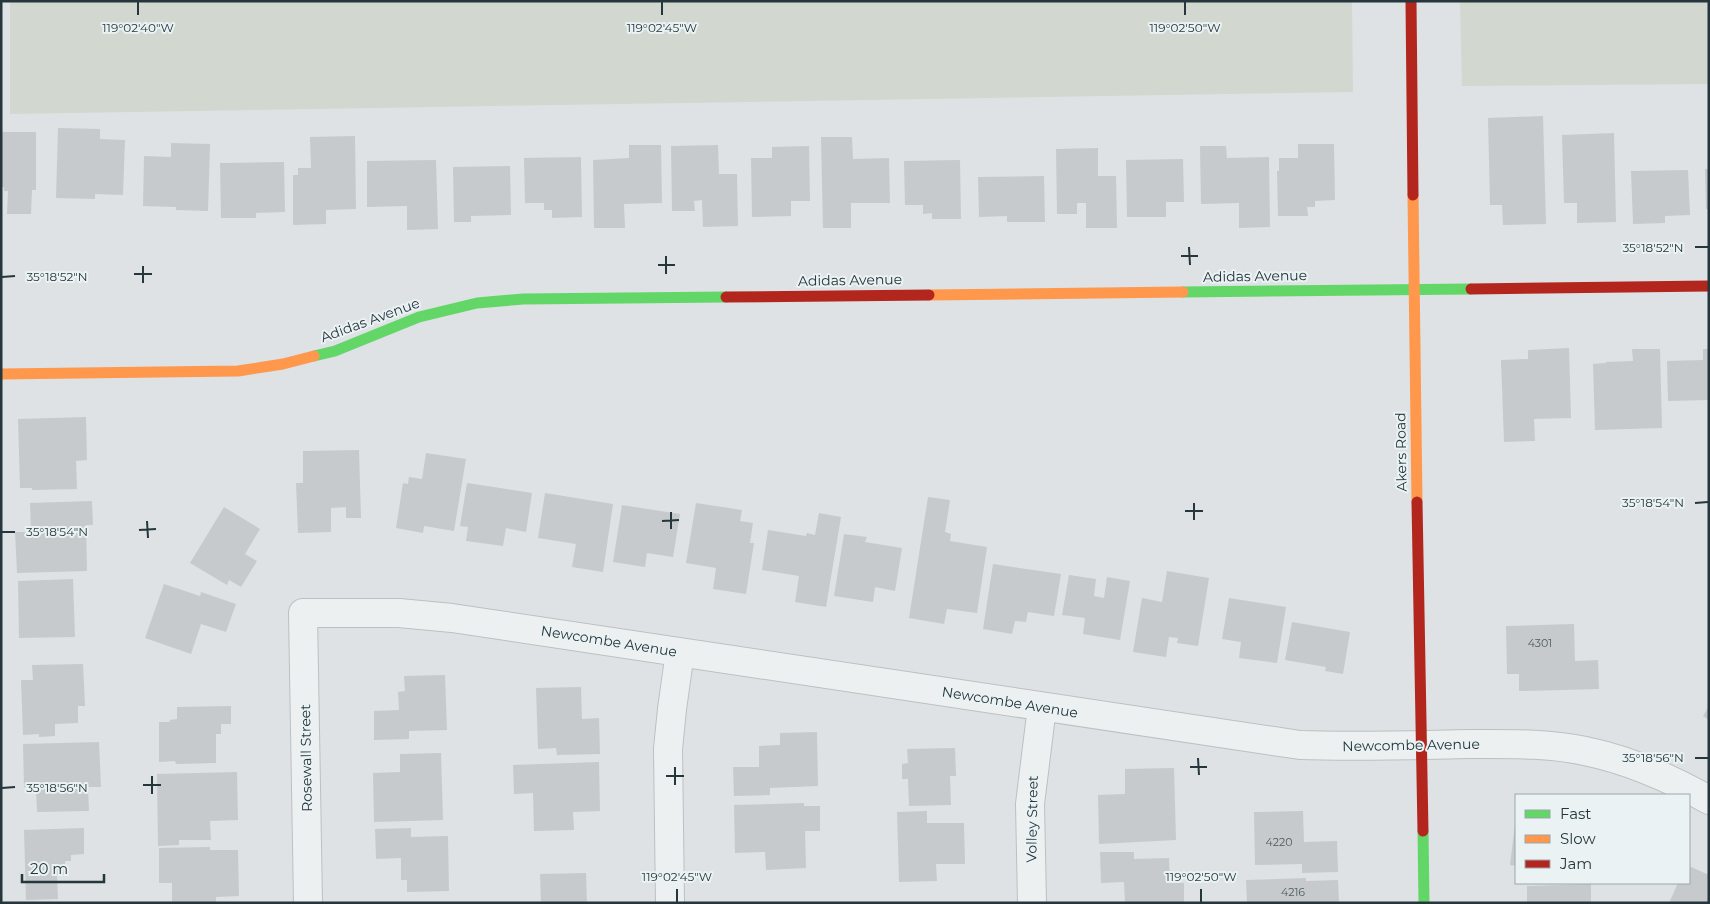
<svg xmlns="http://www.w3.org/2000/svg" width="1710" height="904" font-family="Montserrat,sans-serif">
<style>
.green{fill:#d2d8cf}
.building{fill:#c6cacc}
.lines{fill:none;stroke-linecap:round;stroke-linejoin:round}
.street-casing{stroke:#bcc0c2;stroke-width:30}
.street{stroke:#edf0f1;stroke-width:28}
.fast{stroke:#63d668;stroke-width:11}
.slow{stroke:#ff974d;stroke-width:11}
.jam{stroke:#b3261e;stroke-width:11}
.ticks{fill:none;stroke:#25363c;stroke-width:2}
.labels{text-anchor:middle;stroke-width:4;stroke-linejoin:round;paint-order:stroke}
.number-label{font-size:11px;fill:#4e5c61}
.street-label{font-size:14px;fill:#25363c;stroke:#ebf2f4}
.ticks-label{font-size:12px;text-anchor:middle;fill:#25363c;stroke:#ebf2f4;stroke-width:4;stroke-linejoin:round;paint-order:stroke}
</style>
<rect width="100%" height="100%" fill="#dee2e4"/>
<path class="green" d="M 10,1 L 1352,1 L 1353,92 L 10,114 Z
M 1460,1 L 1709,1 L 1709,84 L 1462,86 Z"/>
<path class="building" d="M 1543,116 L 1546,224 L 1503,225 L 1502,205 L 1490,205 L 1488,118 Z
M 58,128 L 100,129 L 100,139 L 125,140 L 123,195 L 95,194 L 95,199 L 56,198 Z
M 1,132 L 36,132 L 36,190 L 32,190 L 31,214 L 7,214 L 8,191 L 4,191 L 4,187 L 1,187 Z
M 1614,133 L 1616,222 L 1577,223 L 1577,203 L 1564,203 L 1562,135 Z
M 355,136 L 356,209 L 326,210 L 326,224 L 293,225 L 293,175 L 298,175 L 298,168 L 311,168 L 310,137 Z
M 821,137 L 852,137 L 853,159 L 889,158 L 890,203 L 851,203 L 851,228 L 823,228 Z
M 171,143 L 210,144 L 208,211 L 176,210 L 176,207 L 143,206 L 144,156 L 171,157 Z
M 1298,144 L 1334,144 L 1335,200 L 1315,201 L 1315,207 L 1307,207 L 1308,216 L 1278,216 L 1277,171 L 1279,171 L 1279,158 L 1298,158 Z
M 629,145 L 661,145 L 662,203 L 624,204 L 625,228 L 594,228 L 593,160 L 629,158 Z
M 718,145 L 719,174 L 737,174 L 738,226 L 703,227 L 702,200 L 694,201 L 695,211 L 672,211 L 671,146 Z
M 809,146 L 810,201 L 791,201 L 791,216 L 752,217 L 751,158 L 772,158 L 772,147 Z
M 1200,146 L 1226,146 L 1227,158 L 1269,157 L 1270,227 L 1239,228 L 1239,203 L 1201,204 Z
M 1098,148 L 1098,176 L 1116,176 L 1117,228 L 1086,228 L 1086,203 L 1077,203 L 1077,214 L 1057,214 L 1056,149 Z
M 581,157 L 582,217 L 552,218 L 552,210 L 544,210 L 544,203 L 525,203 L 524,158 Z
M 1183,159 L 1184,202 L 1166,202 L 1166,217 L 1127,217 L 1126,160 Z
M 436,160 L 438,229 L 407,230 L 407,206 L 367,207 L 367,161 Z
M 960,160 L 961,219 L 932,219 L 932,213 L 923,214 L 923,205 L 905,205 L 904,161 Z
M 284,162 L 285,212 L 256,213 L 256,218 L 221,218 L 220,163 Z
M 510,166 L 511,215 L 471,216 L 471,222 L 454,222 L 453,167 Z
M 1705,169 L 1709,169 L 1709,209 L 1706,209 Z
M 1688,170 L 1690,215 L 1665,216 L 1665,223 L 1633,224 L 1631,171 Z
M 1044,176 L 1045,222 L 1007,222 L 1007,216 L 979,217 L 978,177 Z
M 1569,348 L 1571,418 L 1534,419 L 1535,441 L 1504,442 L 1501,360 L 1528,359 L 1528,350 Z
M 1632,349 L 1660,349 L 1662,428 L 1595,430 L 1593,364 L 1606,363 L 1606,362 L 1633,361 Z
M 1703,349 L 1709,349 L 1709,400 L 1668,401 L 1667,361 L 1703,360 Z
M 86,417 L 87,460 L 76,461 L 77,489 L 32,490 L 32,488 L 20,488 L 18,419 Z
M 359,450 L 361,518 L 346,518 L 346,507 L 331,508 L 331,532 L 298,533 L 296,483 L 303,483 L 303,451 Z
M 426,453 L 466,459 L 454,531 L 424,526 L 423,533 L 396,528 L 403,483 L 408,484 L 409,477 L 422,479 Z
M 467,483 L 532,493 L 526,532 L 506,528 L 503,546 L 466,541 L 468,527 L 460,526 Z
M 545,493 L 613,504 L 603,572 L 572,567 L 576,544 L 538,538 Z
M 928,497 L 950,500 L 945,532 L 951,534 L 950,541 L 987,547 L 977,613 L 947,609 L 944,624 L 909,618 Z
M 92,501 L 93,525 L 86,525 L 87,571 L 17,573 L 15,532 L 31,532 L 30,503 Z
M 696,503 L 742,510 L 740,521 L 753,523 L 750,543 L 754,543 L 746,594 L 713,589 L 716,568 L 686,563 Z
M 622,505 L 680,514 L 673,557 L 647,553 L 645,567 L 613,562 Z
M 224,507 L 260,529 L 245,554 L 257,561 L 241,587 L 229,580 L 227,585 L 190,563 Z
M 819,513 L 841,517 L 826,607 L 795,602 L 799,576 L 762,570 L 768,530 L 806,536 L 807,533 L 815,535 Z
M 844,534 L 867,537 L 865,542 L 902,548 L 895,591 L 875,587 L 873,602 L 834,596 Z
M 993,564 L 1061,574 L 1054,616 L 1028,612 L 1026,622 L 1015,621 L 1012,634 L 983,629 Z
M 1167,571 L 1209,578 L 1198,646 L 1177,643 L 1178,638 L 1169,637 L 1166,657 L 1133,652 L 1142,598 L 1162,602 Z
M 1069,575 L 1096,579 L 1094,596 L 1104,598 L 1107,577 L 1130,581 L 1120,640 L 1083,634 L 1085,618 L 1062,615 Z
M 73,579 L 75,637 L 19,638 L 18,581 Z
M 164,584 L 200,596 L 201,592 L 236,604 L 226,632 L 201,624 L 191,654 L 145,638 Z
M 1229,598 L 1286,607 L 1277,663 L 1239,658 L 1241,642 L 1222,639 Z
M 1292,622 L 1350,632 L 1343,674 L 1325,671 L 1326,667 L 1285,660 Z
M 1574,624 L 1575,661 L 1598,660 L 1599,689 L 1519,691 L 1519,674 L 1507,674 L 1506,626 Z
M 83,664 L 85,706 L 78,706 L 78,723 L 55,724 L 55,736 L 39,737 L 39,734 L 23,735 L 21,680 L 33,680 L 32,665 Z
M 445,675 L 447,730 L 409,731 L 409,739 L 374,740 L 374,711 L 399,710 L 398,692 L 405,691 L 404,676 Z
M 581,687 L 582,719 L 599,718 L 600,754 L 557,755 L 556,748 L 538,749 L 536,688 Z
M 231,706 L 231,724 L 221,724 L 221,734 L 216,734 L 216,763 L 176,764 L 175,761 L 159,762 L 159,722 L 170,722 L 169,720 L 177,719 L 177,707 Z
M 1709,706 L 1709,720 L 1703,716 Z
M 817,732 L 818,786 L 770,788 L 770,795 L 734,796 L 733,767 L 759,767 L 759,746 L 780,745 L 780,733 Z
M 99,742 L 101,787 L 88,787 L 89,811 L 37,812 L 36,787 L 24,787 L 23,744 Z
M 955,748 L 956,776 L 950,776 L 951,805 L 909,806 L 908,779 L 902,779 L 902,764 L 908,763 L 907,749 Z
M 441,753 L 443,820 L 374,822 L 373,773 L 400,772 L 400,754 Z
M 599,762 L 600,811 L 573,812 L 574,830 L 534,831 L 533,793 L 514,794 L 513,765 Z
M 1174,768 L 1176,840 L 1099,844 L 1098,795 L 1125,794 L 1125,769 Z
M 237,772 L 238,820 L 210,821 L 211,840 L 179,840 L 179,845 L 158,846 L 157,774 Z
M 804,803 L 804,806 L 820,806 L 820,831 L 805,831 L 806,868 L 766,870 L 765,852 L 735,853 L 734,805 Z
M 927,811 L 927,823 L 964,823 L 965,864 L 936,864 L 937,881 L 899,882 L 897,812 Z
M 1303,811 L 1304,842 L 1337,841 L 1338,872 L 1302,873 L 1302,864 L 1255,865 L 1254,812 Z
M 1515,824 L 1516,824 L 1516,866 L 1510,865 Z
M 84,828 L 84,854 L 71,855 L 71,861 L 65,861 L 66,875 L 57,875 L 58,899 L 26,900 L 24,830 Z
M 411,828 L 411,837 L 448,836 L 449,891 L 407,892 L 407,880 L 401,880 L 401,858 L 376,859 L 375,829 Z
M 210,847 L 210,850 L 238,850 L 239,896 L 216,897 L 216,903 L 172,903 L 172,883 L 159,883 L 159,848 Z
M 1100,852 L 1134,852 L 1134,859 L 1169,858 L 1170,883 L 1184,883 L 1184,903 L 1125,903 L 1124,882 L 1101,883 Z
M 1689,866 L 1709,875 L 1709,903 L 1669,903 L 1678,883 L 1689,883 Z
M 586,873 L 587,903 L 541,903 L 540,874 Z
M 1306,878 L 1306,881 L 1338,880 L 1339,903 L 1247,903 L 1246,880 Z
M 1591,884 L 1591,903 L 1527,903 L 1527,886 Z"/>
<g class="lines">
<defs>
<path id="street" d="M 308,903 L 303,613 L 399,613 L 452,618 L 1300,745 C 1357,747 1414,745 1471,744 C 1509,744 1548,743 1585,751 C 1629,760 1670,778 1709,800
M 670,903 L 668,749 L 672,709 L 680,652
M 1032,903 L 1030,804 L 1042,707"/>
</defs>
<use href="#street" class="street-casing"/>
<use href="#street" class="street"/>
<path class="fast" d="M 1183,292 L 1471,289
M 314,356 L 335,351 L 419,317 L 477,303 L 523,299 L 726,297
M 1423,831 L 1424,903"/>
<path class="slow" d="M 1413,195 L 1417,502
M 929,295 L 1183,292
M 1,374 L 238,371 L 283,364 L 314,356"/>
<path class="jam" d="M 1411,1 L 1413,195
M 1471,289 L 1709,286
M 726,297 L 929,295
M 1417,502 L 1423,831"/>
</g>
<path class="ticks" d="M 138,2 L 138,15M 662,2 L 662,15M 1185,2 L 1185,15M 1189,247 L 1190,265M 1695,247 L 1708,247M 666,256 L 666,274M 1181,256 L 1198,256M 658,265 L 675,265M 143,266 L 143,283M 134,274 L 152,274M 2,277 L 15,276M 1194,503 L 1194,520M 1695,503 L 1708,502M 1185,511 L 1203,511M 671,512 L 671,529M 147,521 L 148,538M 662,521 L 679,520M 139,530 L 156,529M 2,532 L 15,532M 1198,758 L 1199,775M 1695,758 L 1708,758M 675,767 L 675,785M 1190,767 L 1207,767M 152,776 L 152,794M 666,776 L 684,776M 143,785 L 161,785M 2,788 L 15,787M 677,889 L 677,902M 1201,889 L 1201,902"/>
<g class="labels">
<g class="number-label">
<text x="1540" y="647">4301</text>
<text x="1279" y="846">4220</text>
<text x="1293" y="896">4216</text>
</g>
<g class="street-label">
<text transform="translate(1255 276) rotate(-1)" y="5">Adidas Avenue</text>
<text transform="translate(850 280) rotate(-1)" y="5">Adidas Avenue</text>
<text transform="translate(370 320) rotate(-20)" y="5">Adidas Avenue</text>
<text transform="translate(1401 452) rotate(-91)" y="5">Akers Road</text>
<text transform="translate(609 641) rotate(9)" y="5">Newcombe Avenue</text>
<text transform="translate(1010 702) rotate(9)" y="5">Newcombe Avenue</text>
<text transform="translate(1411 745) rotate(-1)" y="5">Newcombe Avenue</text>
<text transform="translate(306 758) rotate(-91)" y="5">Rosewall Street</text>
<text transform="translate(1032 819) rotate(-89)" y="5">Volley Street</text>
</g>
</g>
<g class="ticks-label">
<text x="138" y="32">119°02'40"W</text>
<text x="662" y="32">119°02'45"W</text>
<text x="1185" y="32">119°02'50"W</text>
<text x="1653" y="252">35°18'52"N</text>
<text x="57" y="281">35°18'52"N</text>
<text x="1653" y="507">35°18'54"N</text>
<text x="57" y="536">35°18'54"N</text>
<text x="1653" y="762">35°18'56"N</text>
<text x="57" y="792">35°18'56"N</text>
<text x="677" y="881">119°02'45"W</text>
<text x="1201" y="881">119°02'50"W</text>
</g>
<rect width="1710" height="904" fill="none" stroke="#25363c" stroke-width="5"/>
<rect x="1515" y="794" width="175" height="90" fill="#ebf2f4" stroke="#9ca7aa"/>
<rect x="1525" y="810" width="25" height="8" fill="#63d668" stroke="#9ca7aa"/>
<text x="1560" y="819" font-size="15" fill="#25363c">Fast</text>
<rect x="1525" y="835" width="25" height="8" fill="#ff974d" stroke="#9ca7aa"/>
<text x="1560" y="844" font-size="15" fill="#25363c">Slow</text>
<rect x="1525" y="860" width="25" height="8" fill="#b3261e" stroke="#9ca7aa"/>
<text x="1560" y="869" font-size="15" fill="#25363c">Jam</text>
<path d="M22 874v8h82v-8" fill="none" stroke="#25363c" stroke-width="2.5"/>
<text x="30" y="874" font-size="15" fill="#25363c" stroke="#ebf2f4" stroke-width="4" paint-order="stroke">20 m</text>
</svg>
